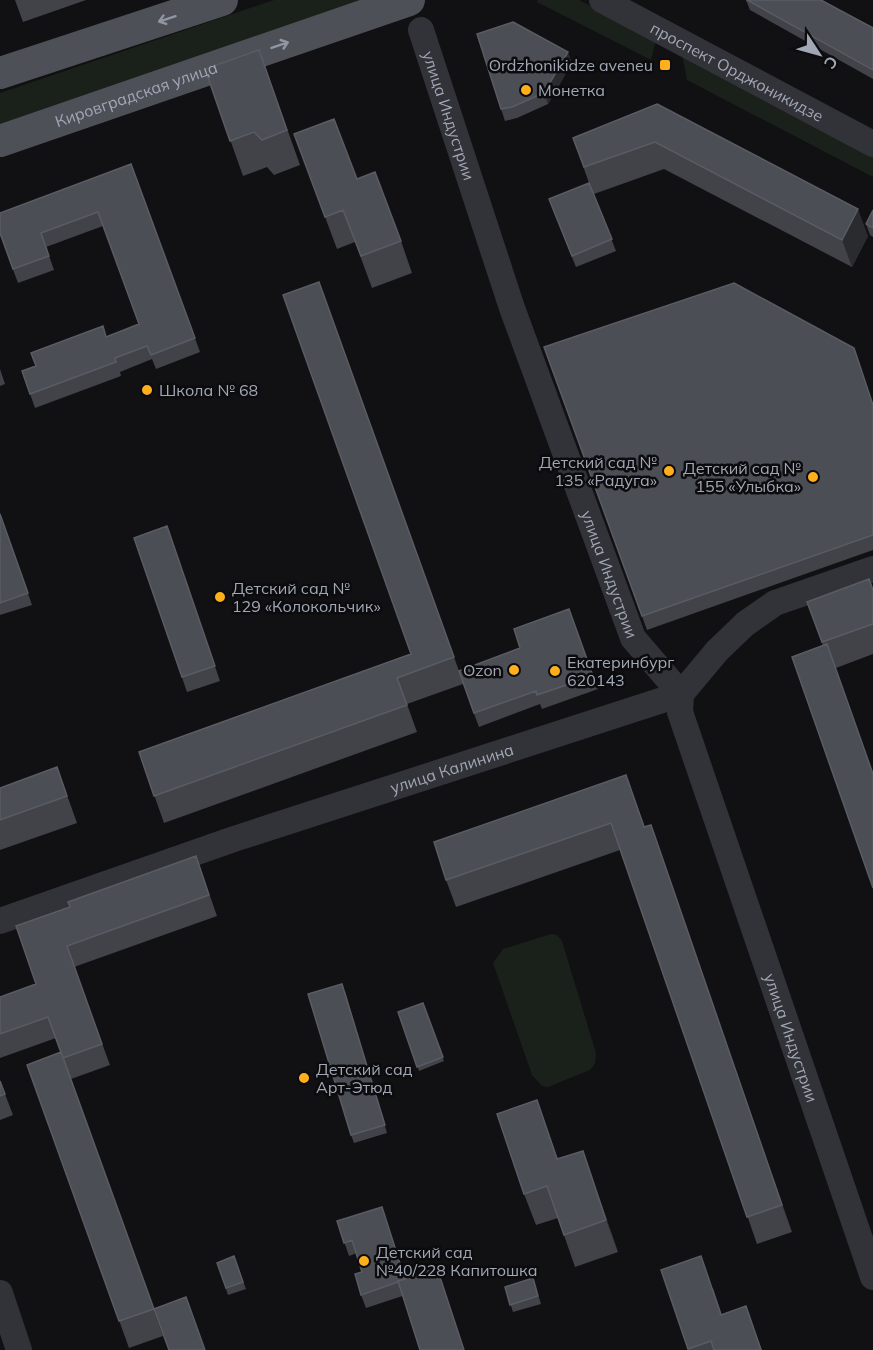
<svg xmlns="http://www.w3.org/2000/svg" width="873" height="1350" font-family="Mulish,sans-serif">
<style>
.green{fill:#19211a}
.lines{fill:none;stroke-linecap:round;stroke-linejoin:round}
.minor{stroke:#323338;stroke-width:26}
.major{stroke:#4d5057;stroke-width:32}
.wall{fill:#414349}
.shaded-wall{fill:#2a2b2f}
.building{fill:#4c4e55;stroke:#595c64;stroke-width:1.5}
.oneway{stroke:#9096a2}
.poi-dot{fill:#ffaf1c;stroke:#0c0c0e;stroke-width:2}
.labels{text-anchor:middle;stroke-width:5;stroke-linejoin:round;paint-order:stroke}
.poi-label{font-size:16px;fill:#a1a7b5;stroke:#0c0c0e;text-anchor:start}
.street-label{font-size:16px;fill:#a1a7b5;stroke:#0c0c0e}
</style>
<rect width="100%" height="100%" fill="#111113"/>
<path class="green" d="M 274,0 L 374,0 L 0,128 L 0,93 Z
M 538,0 L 579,0 L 656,40 L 651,60 L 537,2 Z
M 681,49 L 873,150 L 873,177 L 687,80 Z
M 551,934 L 557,935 L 562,941 L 596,1053 L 595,1064 L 590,1070 L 548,1087 L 542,1086 L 532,1075 L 493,963 L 503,949 Z"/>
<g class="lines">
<g class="minor">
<path id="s1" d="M 602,0 L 873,144"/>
<path id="s2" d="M 421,30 L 512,308 L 633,638 L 681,694 L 680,712 L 873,1277"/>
<path id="s3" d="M 0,921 L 234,839 L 681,694 L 717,651 L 745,624 L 775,603 L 873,569"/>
<path d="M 0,1293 L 19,1350"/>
</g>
<g class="major">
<path d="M 0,73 L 222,0"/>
<path id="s4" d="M 0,141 L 409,0"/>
</g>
</g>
<path class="wall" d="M 15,0 L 86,0 L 23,22 Z
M 746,0 L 821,0 L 873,27 L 873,79 L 750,10 Z
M 259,50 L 300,165 L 274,175 L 267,167 L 243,176 L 205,69 Z
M 572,63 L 548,104 L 517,118 L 505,121 L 501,109 Z
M 657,104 L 868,236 L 852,267 L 664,169 L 594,194 L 616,251 L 576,267 L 553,210 L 589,183 L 573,138 Z
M 294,134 L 357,179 L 401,241 L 412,273 L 372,288 L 355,242 L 337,249 Z
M 131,164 L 200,352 L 156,369 L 152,359 L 120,372 L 121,376 L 35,408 L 22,371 L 106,337 L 139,324 L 103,226 L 46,247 L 54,270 L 18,283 L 0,234 Z
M 873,210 L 873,237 L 870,235 L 866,224 Z
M 319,282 L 459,671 L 520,648 L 569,609 L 598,689 L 542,709 L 540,704 L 479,727 L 463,684 L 407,704 L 417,732 L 164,823 L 139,752 L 411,654 Z
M 544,347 L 854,348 L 873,404 L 873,550 L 647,630 Z
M 0,369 L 5,384 L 0,386 Z
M 0,513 L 32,605 L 0,615 Z
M 167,526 L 220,681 L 187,692 L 134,538 Z
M 873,590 L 873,654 L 836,668 L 823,646 L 807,602 Z
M 57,767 L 77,823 L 0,850 L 0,788 Z
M 626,775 L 645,827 L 651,825 L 660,852 L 792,1232 L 757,1244 L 620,850 L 456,907 L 446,880 Z
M 196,856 L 217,916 L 74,967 L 110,1065 L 71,1079 L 163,1336 L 129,1348 L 27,1065 L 63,1058 L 56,1038 L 0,1058 L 0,997 L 36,984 L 70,907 Z
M 345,991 L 387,1133 L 354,1143 L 351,1135 Z
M 423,1003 L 444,1061 L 419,1071 L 398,1012 Z
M 0,1081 L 13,1115 L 0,1120 Z
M 537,1100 L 558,1159 L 583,1151 L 618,1252 L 575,1267 L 558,1218 L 536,1225 L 524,1194 Z
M 386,1220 L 406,1279 L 437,1268 L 442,1283 L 366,1308 L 361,1295 L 362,1272 L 357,1253 L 349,1256 L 337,1221 Z
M 234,1256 L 246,1289 L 228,1295 L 217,1263 Z
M 533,1278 L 541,1304 L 513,1312 L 505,1287 Z
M 713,1288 L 722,1315 L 746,1306 L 762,1350 L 688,1350 Z"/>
<path class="shaded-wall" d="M 568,52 L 572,63 L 548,104 L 544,93 Z
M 858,209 L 868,236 L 852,267 L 842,240 Z
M 651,825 L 660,852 L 792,1232 L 782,1205 Z
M 583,1151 L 594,1183 L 618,1252 L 606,1220 Z"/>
<path class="building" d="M 747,0 L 821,0 L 873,28 L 873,70 Z
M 513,22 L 568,52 L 544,93 L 512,107 L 501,109 L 477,34 Z
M 259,50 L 287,130 L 262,140 L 254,132 L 230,141 L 205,69 Z
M 657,104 L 858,209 L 842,240 L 655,142 L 584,167 L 573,138 Z
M 334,119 L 357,179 L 375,172 L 401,241 L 361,256 L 343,210 L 325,217 L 294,134 Z
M 131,164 L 195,338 L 151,355 L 147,346 L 115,358 L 116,362 L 30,394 L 22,371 L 36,366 L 31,353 L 103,326 L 106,337 L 139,324 L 98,212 L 41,233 L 49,256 L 13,269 L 0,233 L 0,213 Z
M 589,183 L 612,239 L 572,256 L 549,199 Z
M 873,210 L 873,228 L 866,224 Z
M 319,282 L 454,657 L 397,678 L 407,705 L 154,796 L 139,752 L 411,654 L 283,295 Z
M 734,283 L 854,348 L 873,405 L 873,535 L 642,616 L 544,347 Z
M 0,514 L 28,593 L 0,603 Z
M 167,526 L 215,666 L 182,677 L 134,538 Z
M 869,579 L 873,590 L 873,624 L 822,642 L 807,602 Z
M 569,609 L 593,676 L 537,695 L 536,691 L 474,713 L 459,671 L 520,648 L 514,629 Z
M 827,644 L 873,774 L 873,888 L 792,657 Z
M 57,767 L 67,796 L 0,820 L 0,788 Z
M 626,775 L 644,827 L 651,825 L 782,1205 L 747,1217 L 611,823 L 446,880 L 434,842 Z
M 196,856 L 209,895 L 67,946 L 102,1044 L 63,1058 L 48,1017 L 0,1034 L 0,997 L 36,984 L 16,926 L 70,907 L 68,902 Z
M 342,984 L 385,1125 L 351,1135 L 308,994 Z
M 423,1003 L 443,1057 L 417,1067 L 398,1012 Z
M 61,1052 L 154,1309 L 119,1321 L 27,1065 Z
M 0,1081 L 5,1094 L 0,1096 Z
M 537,1100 L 557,1159 L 583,1151 L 606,1220 L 564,1235 L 547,1186 L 524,1194 L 497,1114 Z
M 382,1207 L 405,1279 L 398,1281 L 398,1282 L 361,1295 L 355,1274 L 362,1272 L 352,1240 L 344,1243 L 337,1221 Z
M 234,1256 L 243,1282 L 226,1288 L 217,1263 Z
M 701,1256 L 721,1315 L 746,1306 L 761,1350 L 714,1350 L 711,1341 L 688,1349 L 661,1270 Z
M 437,1268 L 464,1350 L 420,1350 L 398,1281 Z
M 533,1278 L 538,1296 L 510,1305 L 505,1287 Z
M 186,1297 L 205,1350 L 169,1350 L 154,1309 Z"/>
<defs><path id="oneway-shaft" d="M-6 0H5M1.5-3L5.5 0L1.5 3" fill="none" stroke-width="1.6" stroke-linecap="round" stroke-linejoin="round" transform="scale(1.5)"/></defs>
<g class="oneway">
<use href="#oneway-shaft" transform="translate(167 19) rotate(162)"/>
<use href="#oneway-shaft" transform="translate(280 45) rotate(-19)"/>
</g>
<g class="poi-dot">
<rect x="659" y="59" width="12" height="12" rx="3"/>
<circle cx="526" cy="90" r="6"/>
<circle cx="147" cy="390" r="6"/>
<circle cx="669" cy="471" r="6"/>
<circle cx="813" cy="477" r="6"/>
<circle cx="220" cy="597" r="6"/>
<circle cx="514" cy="670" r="6"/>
<circle cx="555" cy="671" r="6"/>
<circle cx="304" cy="1078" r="6"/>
<circle cx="364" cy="1261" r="6"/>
</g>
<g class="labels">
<g class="poi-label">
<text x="653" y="71" text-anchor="end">Ordzhonikidze aveneu</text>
<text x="538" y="96">Монетка</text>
<text x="159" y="396">Школа № 68</text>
<text x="657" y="468" text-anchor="end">Детский сад №<tspan x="657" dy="18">135 «Радуга»</tspan></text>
<text x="801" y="474" text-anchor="end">Детский сад №<tspan x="801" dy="18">155 «Улыбка»</tspan></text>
<text x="232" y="594">Детский сад №<tspan x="232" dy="18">129 «Колокольчик»</tspan></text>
<text x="567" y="668">Екатеринбург<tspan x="567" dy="18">620143</tspan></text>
<text x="502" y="676" text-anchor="end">Ozon</text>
<text x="316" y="1075">Детский сад<tspan x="316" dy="18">Арт-Этюд</tspan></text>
<text x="376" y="1258">Детский сад<tspan x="376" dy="18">№40/228 Капитошка</tspan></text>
</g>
<g class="street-label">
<text dy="6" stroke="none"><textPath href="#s1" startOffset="153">проспект Орджоникидзе</textPath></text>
<text dy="6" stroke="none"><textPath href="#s4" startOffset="144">Кировградская улица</textPath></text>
<text dy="6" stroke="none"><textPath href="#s2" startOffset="90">улица Индустрии</textPath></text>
<text dy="6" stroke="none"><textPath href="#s2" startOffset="576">улица Индустрии</textPath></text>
<text dy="6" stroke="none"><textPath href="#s3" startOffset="477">улица Калинина</textPath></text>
<text dy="6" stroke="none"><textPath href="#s2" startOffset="1080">улица Индустрии</textPath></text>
</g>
</g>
<g transform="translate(819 54) rotate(126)" stroke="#0c0c0e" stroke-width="4.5" paint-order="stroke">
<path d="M0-4.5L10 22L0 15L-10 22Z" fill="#a1a7b5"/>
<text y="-9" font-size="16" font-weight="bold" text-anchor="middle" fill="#a1a7b5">С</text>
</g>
</svg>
